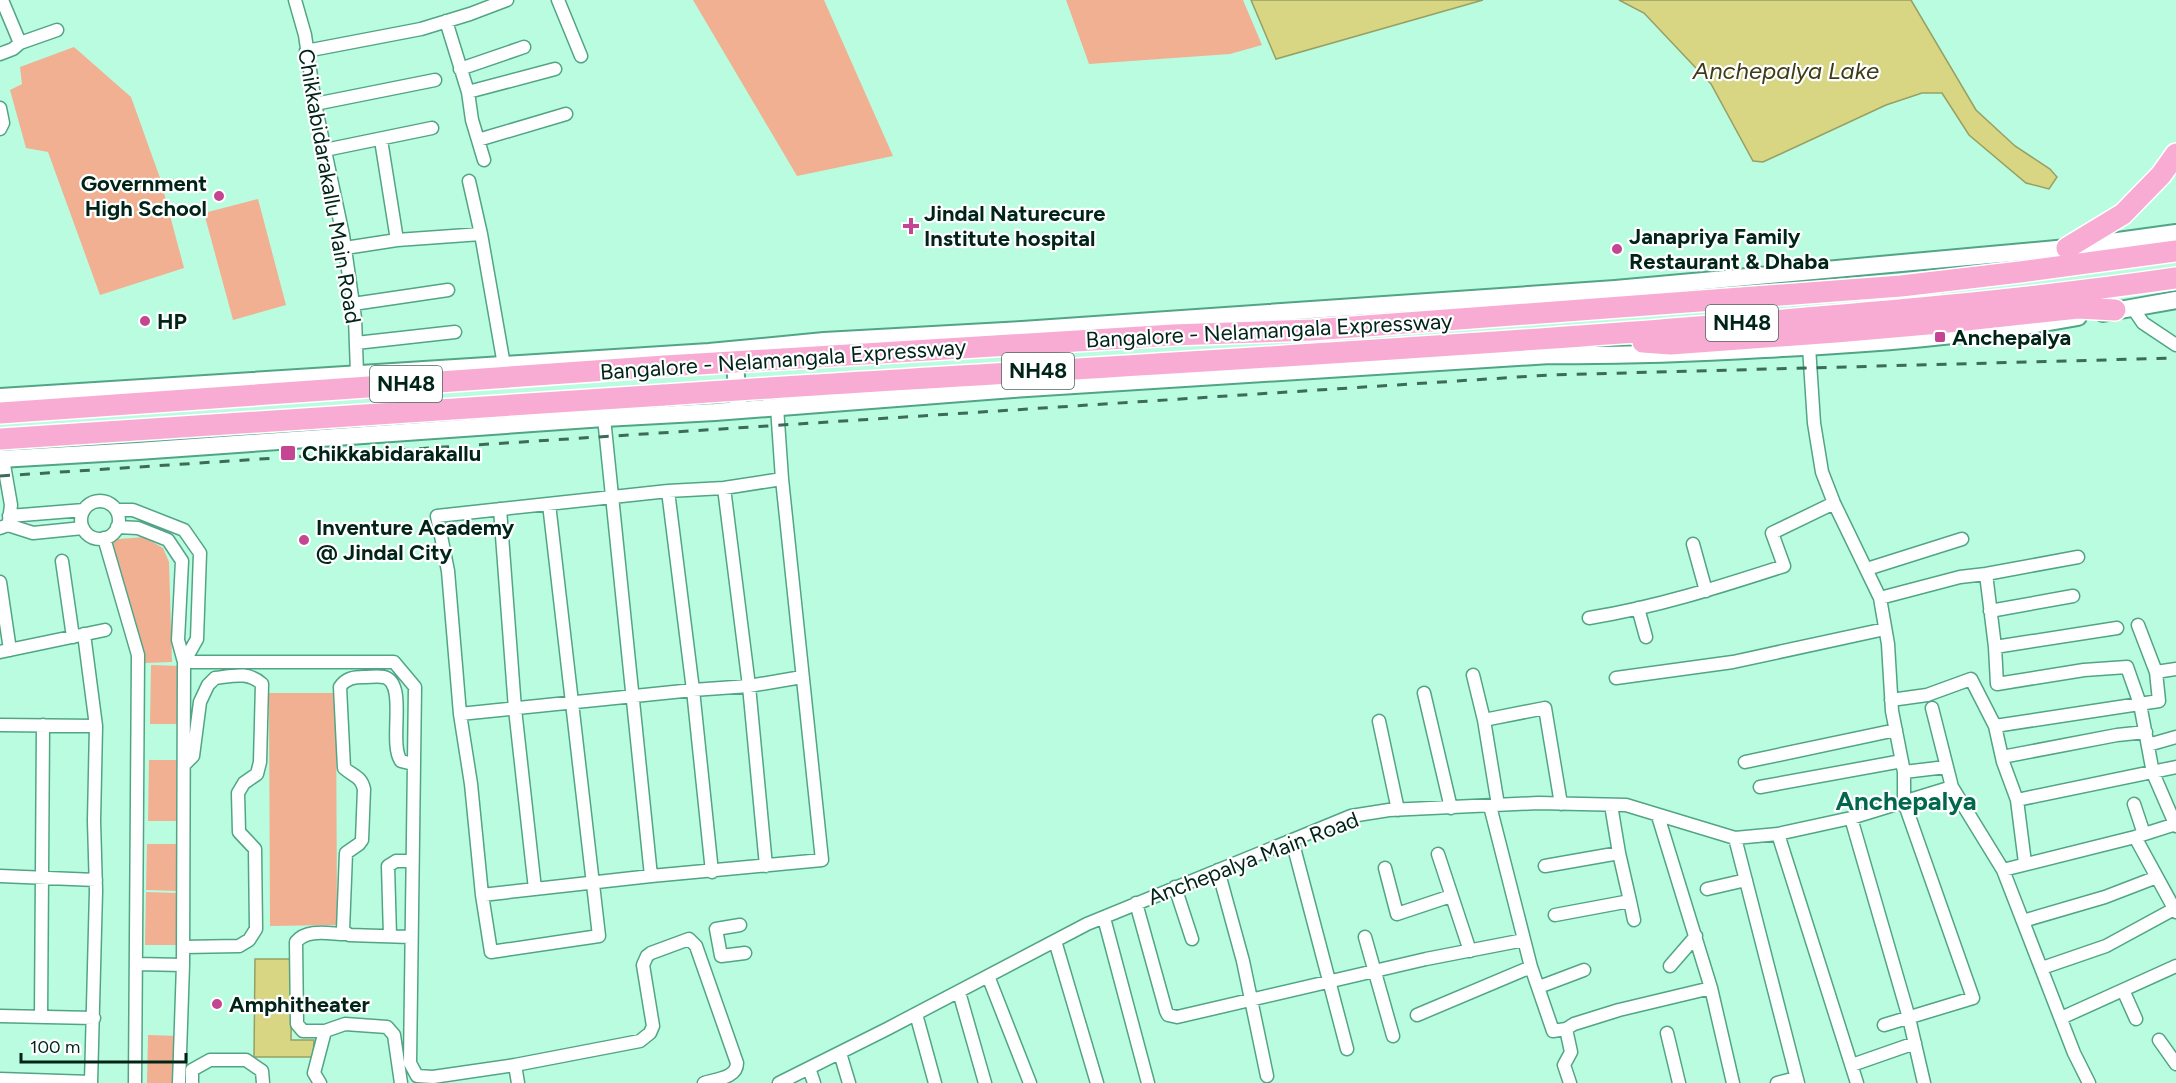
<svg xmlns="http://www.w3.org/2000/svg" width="2176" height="1083" font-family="Figtree,sans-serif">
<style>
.green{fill:#f0b091}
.water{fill:#d8d583;stroke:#97a063;stroke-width:1.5}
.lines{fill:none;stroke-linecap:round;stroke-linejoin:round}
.street-casing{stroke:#51a586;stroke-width:15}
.secondary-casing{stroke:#51a586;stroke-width:20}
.highway-casing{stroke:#fff;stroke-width:24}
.street{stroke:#fff;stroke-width:12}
.secondary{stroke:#fff;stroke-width:16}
.highway{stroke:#f8acd4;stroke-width:21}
.rail{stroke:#3d6b5a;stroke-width:3;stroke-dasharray:10 10;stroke-linecap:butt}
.highway-bridge-casing{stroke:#fff;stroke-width:24;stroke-linecap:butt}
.highway-bridge{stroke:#f8acd4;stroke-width:21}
.poi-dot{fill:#c44592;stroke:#fff;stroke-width:2}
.labels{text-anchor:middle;stroke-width:4.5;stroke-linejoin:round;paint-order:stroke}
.shield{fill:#fff;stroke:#4c665d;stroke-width:1.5}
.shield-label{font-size:21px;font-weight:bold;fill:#002418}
.poi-label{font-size:22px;font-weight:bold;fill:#002418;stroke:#fff;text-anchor:start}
.street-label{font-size:22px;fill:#002418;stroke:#fff}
.water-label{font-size:24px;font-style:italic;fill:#3d3c18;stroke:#fff}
.quarter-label{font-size:26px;font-weight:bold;fill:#00684c;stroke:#fff}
</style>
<rect width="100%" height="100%" fill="#bafce0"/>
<path class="green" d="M 693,0 L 824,0 L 893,156 L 797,176 Z
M 1066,0 L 1243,0 L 1262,45 L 1230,54 L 1089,64 Z
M 74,47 L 131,97 L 160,178 L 184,268 L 100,295 L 48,152 L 26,148 L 10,90 L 22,84 L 20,67 Z
M 258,199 L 286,305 L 233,320 L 204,213 Z
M 144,537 L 163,548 L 169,562 L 172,662 L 145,663 L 143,649 L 107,540 Z
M 151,665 L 181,666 L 180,724 L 150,724 Z
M 269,693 L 336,693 L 337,925 L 270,926 Z
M 149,760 L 177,760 L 176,821 L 148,821 Z
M 147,844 L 179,844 L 178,891 L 146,890 Z
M 146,892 L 178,893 L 177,945 L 145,945 Z
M 148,1035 L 178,1036 L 177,1083 L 147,1083 Z"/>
<path class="water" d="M 1251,0 L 1483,0 L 1276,59 Z
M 1619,0 L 1911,0 L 1976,110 L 2015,146 L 2050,169 L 2057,177 L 2049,189 L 2026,183 L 1969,135 L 1942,93 L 1922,93 L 1886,105 L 1763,162 L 1753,161 L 1711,84 L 1644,13 Z
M 255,959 L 292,959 L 291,1040 L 314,1040 L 313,1057 L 254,1057 Z"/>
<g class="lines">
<defs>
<path id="street" d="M 295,0 L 305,35 L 315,104 L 343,235 L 355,318 L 357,373
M 558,0 L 581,56
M 446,21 L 468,92 L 472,120 L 484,160
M 20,43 L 57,30
M 306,51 L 421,29 L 470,14 L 507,0
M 0,54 L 13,49 L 20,43 L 2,0
M 460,69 L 524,47
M 468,92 L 555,69
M 315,104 L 435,80
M 0,108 L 3,123 L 0,129
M 381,140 L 397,240
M 478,140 L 566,114
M 325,150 L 432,128
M 469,181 L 481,234
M 345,248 L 397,240 L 481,234 L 504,365
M 353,304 L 448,290
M 2132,307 L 2143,323 L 2176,345
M 356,343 L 455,332
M 1809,347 L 1814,423 L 1822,472 L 1834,503 L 1880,598 L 1888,644 L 1892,711 L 1904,772 L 1904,802 L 1973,998 L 1884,1025
M 604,418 L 651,876
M 3,459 L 11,505 L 9,521
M 724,488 L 749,686 L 766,866
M 668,491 L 693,690 L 712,872
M81 520a19 19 0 1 1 38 0a19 19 0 1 1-38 0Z
M 549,504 L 599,936 L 491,952 L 482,895 L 471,784 L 460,714 L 448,571 L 437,516 L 668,491 L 724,488 L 782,479
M 500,509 L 515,709 L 535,889
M 116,510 L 133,510 L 184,530 L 200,553 L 197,639 L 184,662
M 9,516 L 84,510
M 117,527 L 138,528 L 168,540 L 182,561 L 178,640 L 184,662 L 183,965 L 179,1083
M 0,528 L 8,525 L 33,533 L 83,528
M 104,538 L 138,655 L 135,1083
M 1693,544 L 1706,591
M 62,561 L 73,637
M 1867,569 L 1962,539
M 1986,574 L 1995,647 L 1997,684 L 2084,670 L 2127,667 L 2140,704 L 2153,773 L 2176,826
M 0,582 L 10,650
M 1880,598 L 1960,577 L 1986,574 L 2078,557
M 1638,608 L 1646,637
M 1990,611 L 2073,596
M 1589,618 C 1657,607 1719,587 1784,566 L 1772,533 L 1834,503
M 84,634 L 96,726 L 94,821 L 96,891 L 91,1083
M 1995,647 L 2117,628
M 0,652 L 105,630
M 184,662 L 394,662 L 415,687 L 410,1063 L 417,1076 L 433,1077 L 515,1065 L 640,1041 L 650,1033 L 653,1026 L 643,965 L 647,956 L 651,953 L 689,939 L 696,946 L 737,1063 C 737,1078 716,1079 704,1083
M 2156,672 L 2176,669
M 1473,675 L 1484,720 L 1498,805
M 1616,678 L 1733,662 L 1885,629
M 1424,693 L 1451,808
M 1891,700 L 1927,695 L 1971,679 L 1995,726 L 2003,762 L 2017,800 L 2025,863
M 1932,708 L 1952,787
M 460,714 L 693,690 L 749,686 L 802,677
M 1484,720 L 1545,708 L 1561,804
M 1379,721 L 1398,810
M 0,725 L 96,726
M 1995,726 L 2159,701 L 2156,672 L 2138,625
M 2148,745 L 2176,737
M 2002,757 L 2117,735 L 2146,732
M 1745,762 L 1896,730
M 1904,772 L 1946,767
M 1760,787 L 1902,761
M 2017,800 L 2176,767
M 2134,804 L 2144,834
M 1611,805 L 1619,853
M 1490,806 L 1531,967 L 1553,1031 L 1566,1029 L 1571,1052 L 1564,1065 L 1570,1083
M 1658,816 L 1711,988 L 1733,1083
M 1851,818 L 1909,1018 L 1924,1083
M 1778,834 L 1857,1083
M 2135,837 L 2176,912
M 1735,838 L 1798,1083
M 1292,840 L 1347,1049
M 1438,854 L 1470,951
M 1545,866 L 1619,853 L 1630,901 L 1555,915
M 1385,868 L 1397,914 L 1451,896
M 1218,870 L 1243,961 L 1267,1076
M 2003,870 L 2074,1053 L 2089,1083
M 0,876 L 96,880
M 1175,887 L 1192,939
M 1707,889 L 1746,880
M 482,895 L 651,876 L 822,860 L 782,479 L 777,407
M 1630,901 L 1634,920
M 1136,903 L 1166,1011 L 1168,1015 L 1177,1017 L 1426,959 L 1524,940
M 1104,918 L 1148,1083
M 2023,921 L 2105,897 L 2157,877
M 740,925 L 716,929 L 721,956 L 745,953
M 390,936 L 388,866 L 396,861 L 412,861
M 411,937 L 349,935 L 343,930 L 346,853 L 359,844 L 362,840 L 364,789 C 361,776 353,776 344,768 L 340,687 C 346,678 354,677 364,677 C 370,677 378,676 384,677 C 408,683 388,743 401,761 L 413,764
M 1365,937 L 1393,1036
M 1055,941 L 1097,1083
M 183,947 L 239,946 L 249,940 L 256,929 L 255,849 L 239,832 L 238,793 L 244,783 L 257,774 L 260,762 L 262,684 C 248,671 233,676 215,678 L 208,685 L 200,702 L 193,756 L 184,765
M 137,964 L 183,965
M 1670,966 L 1696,936
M 2042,968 L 2106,946 L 2174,909
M 988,976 L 1030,1083
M 1539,987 L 1584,970
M 2123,990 L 2136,1019
M 959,992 L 985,1083
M 916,1014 L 935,1083
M 1417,1015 L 1531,967
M 0,1016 L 94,1018
M 41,1017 L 43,725
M 2061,1018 L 2176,966
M 1566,1029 L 1574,1024 L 1619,1010 L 1711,988
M 325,1031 L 303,1031 L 297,1024 L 296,942 C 307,928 330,934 345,934
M 1667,1033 L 1679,1083
M 2159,1040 L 2176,1064
M 840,1053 L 849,1083
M 515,1065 L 518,1083
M 1852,1065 L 1915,1043
M 809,1068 L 814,1083
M 0,1079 L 91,1082
M 192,1083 L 192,1070 L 210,1060 L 246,1060 L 262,1071 L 263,1083
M 320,1083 L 314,1073 L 325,1031 L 345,1024 L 387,1027 L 394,1035 L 401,1083
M 779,1083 L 887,1029 L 1087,924 L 1351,816 L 1389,810 L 1538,803 L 1626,805 L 1735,838 L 1778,834 L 1851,818 L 1952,787 L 2003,870 L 2135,837 L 2176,824
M 1777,1083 L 1796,1078"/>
<path id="secondary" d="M 2103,313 L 2176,300
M 734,350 L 738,402
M 0,397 L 709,352 L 824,341 L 1022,330 L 1615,289 L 2067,248 L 2176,233
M 0,459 L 138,451 L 604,418 L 715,412 L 1013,389 L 1550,355 C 1622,356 1693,353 1764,349 C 1870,344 1974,336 2078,317"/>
<path id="highway" d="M 2067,248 L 2123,214 L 2161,175 L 2176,154
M 1643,342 L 1671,344 L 1836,332 L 1939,323 L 2078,308 L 2115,310
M 783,359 L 1173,335 L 1312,330 L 1901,286 L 2020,272 L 2176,251
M 769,388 C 1066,369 1364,353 1661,330 C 1833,316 2005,303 2176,278
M 0,413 L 665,366
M 0,439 L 664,395"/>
</defs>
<use href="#street" class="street-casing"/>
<use href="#secondary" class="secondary-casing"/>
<use href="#highway" class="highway-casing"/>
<use href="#street" class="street"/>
<use href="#secondary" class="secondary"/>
<use href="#highway" class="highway"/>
<path class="rail" d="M 0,476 L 1549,375 L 2176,358"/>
<defs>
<path id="highway-bridge" d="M 665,366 L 783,359
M 664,395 L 769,388"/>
</defs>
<use href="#highway-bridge" class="highway-bridge-casing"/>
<use href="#highway-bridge" class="highway-bridge"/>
</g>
<g class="poi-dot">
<circle cx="219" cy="196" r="6"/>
<path d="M908 217h6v6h6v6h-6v6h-6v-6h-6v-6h6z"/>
<circle cx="1617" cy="249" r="6"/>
<circle cx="145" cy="321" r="6"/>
<rect x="1934" y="331" width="12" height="12" rx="3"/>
<rect x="280" y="445" width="16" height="16" rx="3"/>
<circle cx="304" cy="540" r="6"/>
<circle cx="217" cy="1004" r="6"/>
</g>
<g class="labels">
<g class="shield">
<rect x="1706" y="305" width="72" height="36" rx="4.5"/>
<rect x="1002" y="353" width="72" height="36" rx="4.5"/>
<rect x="370" y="366" width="72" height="36" rx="4.5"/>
</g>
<g class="shield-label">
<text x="1742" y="330">NH48</text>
<text x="1038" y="378">NH48</text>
<text x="406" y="391">NH48</text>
</g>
<g class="poi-label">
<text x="207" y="191" text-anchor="end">Government<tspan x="207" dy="25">High School</tspan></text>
<text x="924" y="221">Jindal Naturecure<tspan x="924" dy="25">Institute hospital</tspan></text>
<text x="1629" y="244">Janapriya Family<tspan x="1629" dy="25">Restaurant &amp; Dhaba</tspan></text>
<text x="157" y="329">HP</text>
<text x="1952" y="345">Anchepalya</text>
<text x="302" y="461">Chikkabidarakallu</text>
<text x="316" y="535">Inventure Academy<tspan x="316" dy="25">@ Jindal City</tspan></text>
<text x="229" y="1012">Amphitheater</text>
</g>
<g class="street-label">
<text transform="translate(330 186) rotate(80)" y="8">Chikkabidarakallu Main Road</text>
<text transform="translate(1269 330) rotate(-3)" y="8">Bangalore - Nelamangala Expressway</text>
<text transform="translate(783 359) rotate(-4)" y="8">Bangalore - Nelamangala Expressway</text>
<text transform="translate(1253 858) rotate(-21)" y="8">Anchepalya Main Road</text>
</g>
<g class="water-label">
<text x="1786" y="79">Anchepalya Lake</text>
</g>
<g class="quarter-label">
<text x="1906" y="810">Anchepalya</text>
</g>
</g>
<path d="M21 1053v9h165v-9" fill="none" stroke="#002418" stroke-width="3"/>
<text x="30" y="1053" font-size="18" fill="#002418" stroke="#ffffff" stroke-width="4.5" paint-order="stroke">100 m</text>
</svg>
